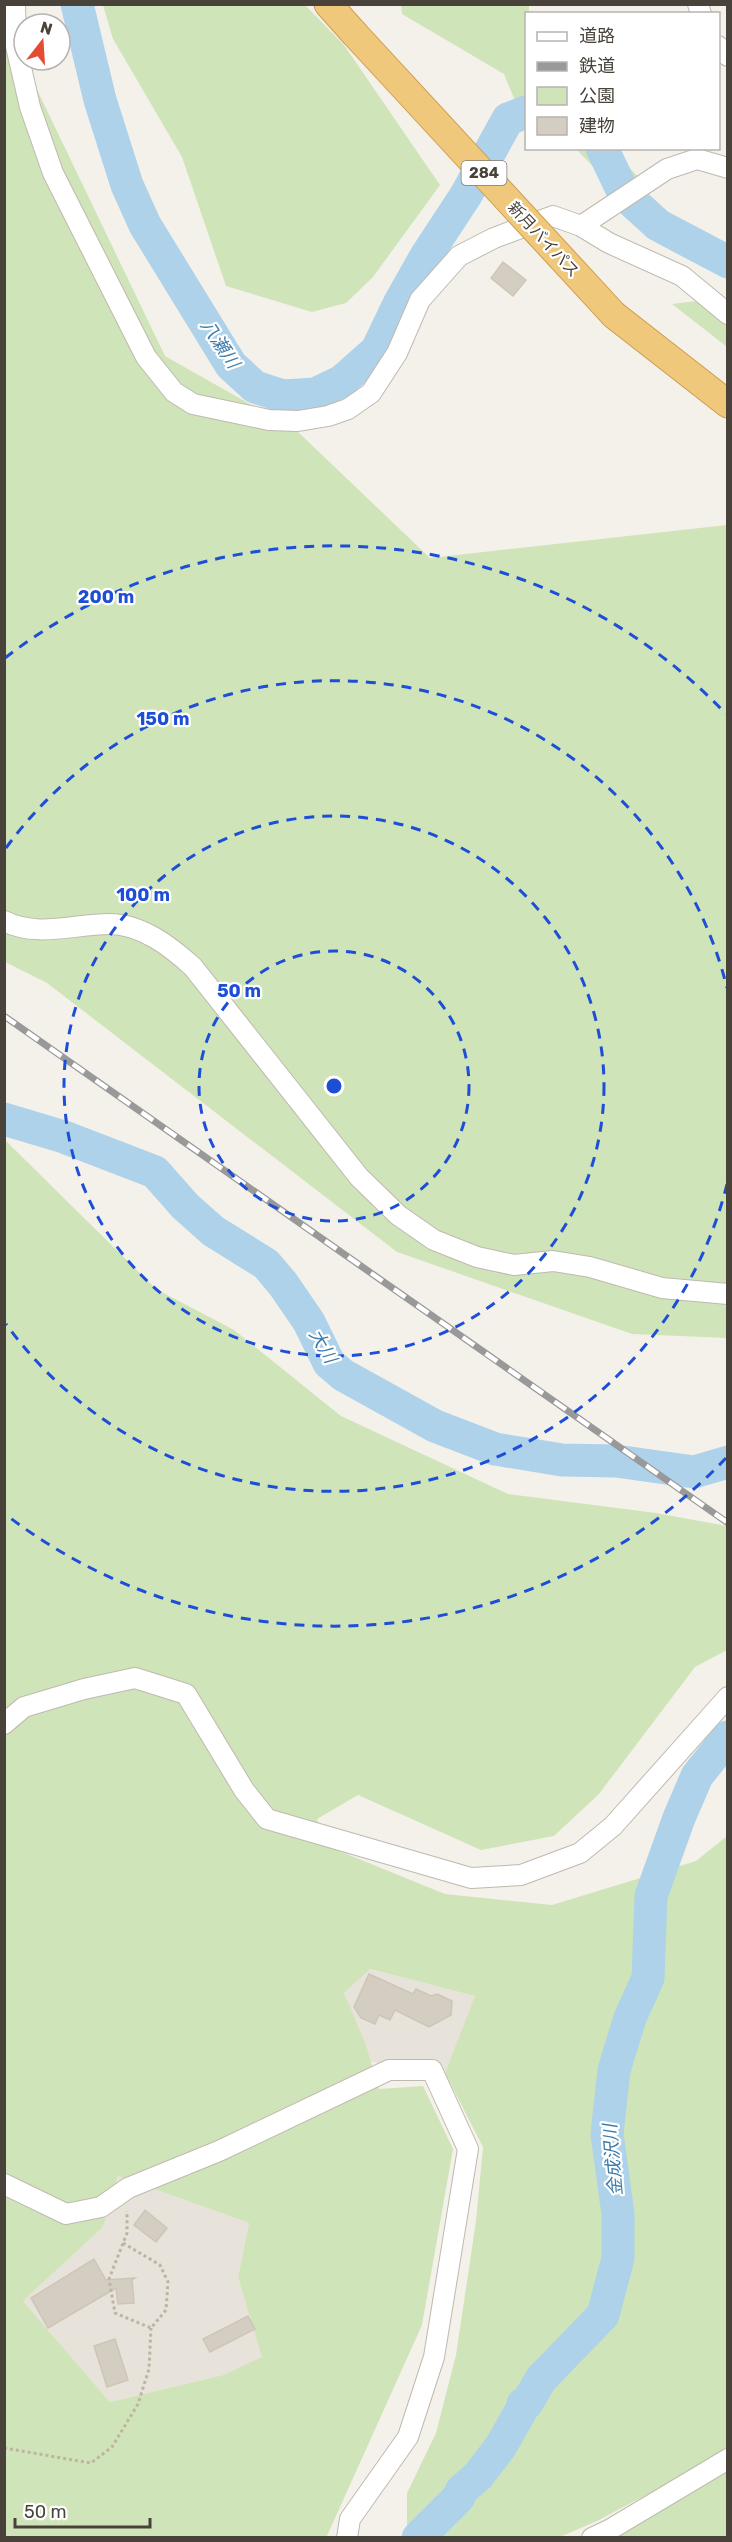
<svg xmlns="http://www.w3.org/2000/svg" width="732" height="2542" font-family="Rubik,'Noto Sans JP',sans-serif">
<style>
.residential{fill:#e7e3da}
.green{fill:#d0e4b9;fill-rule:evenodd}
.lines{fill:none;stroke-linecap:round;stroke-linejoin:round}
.river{stroke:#aed2ea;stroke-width:33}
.building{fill:#d4cdc2;stroke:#cfc5b6;stroke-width:1.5}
.minor-casing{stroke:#bfb9af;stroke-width:22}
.highway-casing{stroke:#ce9d4b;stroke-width:29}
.path{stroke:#bfb4a1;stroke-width:3;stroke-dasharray:3 3;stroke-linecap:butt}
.minor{stroke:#fff;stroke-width:20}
.highway{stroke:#efc87b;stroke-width:27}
.rail-casing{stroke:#999;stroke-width:7}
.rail{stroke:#fff;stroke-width:4.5;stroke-dasharray:14;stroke-linecap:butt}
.highway-bridge-casing{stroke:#ce9d4b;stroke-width:29;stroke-linecap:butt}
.highway-bridge{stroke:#efc87b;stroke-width:27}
.ring{fill:none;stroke:#1d4ed8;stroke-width:3;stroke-dasharray:10 8}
.labels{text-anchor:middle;stroke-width:4.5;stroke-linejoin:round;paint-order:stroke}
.shield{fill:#fff;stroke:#7f7b75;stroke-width:1.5}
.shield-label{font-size:15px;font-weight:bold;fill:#48423a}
.street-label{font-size:16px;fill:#48423a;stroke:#fff}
.water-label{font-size:18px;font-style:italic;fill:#3d7ca9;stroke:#fff}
.centre{fill:#1d4ed8;stroke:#fff;stroke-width:3}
.ring-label{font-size:18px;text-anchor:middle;font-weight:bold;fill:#1d4ed8;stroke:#fff;stroke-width:4.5;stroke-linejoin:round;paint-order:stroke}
</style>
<rect width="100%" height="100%" fill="#f4f1eb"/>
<path class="residential" d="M 369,1969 L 476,1996 L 445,2073 L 371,2062 L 344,1993 Z
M 118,2176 L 249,2223 L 238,2277 L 263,2357 L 223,2375 L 110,2402 L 23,2301 L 103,2227 Z"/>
<path class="green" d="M 4,5 L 16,5 L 16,46 L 165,356 L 296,430 L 430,558 L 727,525 L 727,1338 L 632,1334 L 397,1252 L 47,983 L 5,962 Z
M 103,5 L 305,5 L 344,45 L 440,185 L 373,277 L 346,303 L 312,312 L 226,286 L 182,157 L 113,39 Z
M 401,5 L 529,5 L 529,11 L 538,13 L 526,14 L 526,128 L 504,74 L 402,14 Z
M 570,149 L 612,149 L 639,178 L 611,185 L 577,150 Z
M 721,298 L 727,302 L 727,347 L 672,304 Z
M 4,1139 L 156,1289 L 234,1330 L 341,1416 L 508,1494 L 656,1513 L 727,1526 L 727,1650 L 695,1667 L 599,1794 L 554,1836 L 481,1850 L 358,1795 L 317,1819 L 327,1846 L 445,1894 L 552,1905 L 696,1861 L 727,1836 L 727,2452 L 597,2521 L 560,2537 L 407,2537 L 407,2493 L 436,2433 L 456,2355 L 476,2221 L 483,2147 L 445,2073 L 475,1996 L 370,1969 L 344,1993 L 366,2045 L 379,2089 L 423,2086 L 453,2149 L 422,2325 L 327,2536 L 328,2537 L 5,2537 ZM 118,2176 L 249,2223 L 238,2277 L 262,2357 L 223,2375 L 110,2402 L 23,2301 L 103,2227 Z
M 727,2463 L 727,2537 L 599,2537 Z"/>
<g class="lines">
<path class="river" d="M 77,4 L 100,100 L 127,185 L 145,225 L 231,365 L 255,387 L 283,396 L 315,394 L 342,381 L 377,350 L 400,302 L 426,256 L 466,195 L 508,119 L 526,112
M 602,148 L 624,194 L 658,225 L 728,262
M 4,1119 L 64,1137 L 155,1172 L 185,1206 L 213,1231 L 266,1264 L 283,1284 L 309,1322 L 329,1363 L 343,1375 L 435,1426 L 495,1449 L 562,1460 L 616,1461 L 694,1472 L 728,1462
M 418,2538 L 459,2497 L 461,2491 L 478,2476 L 501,2446 L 523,2407 L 523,2404 L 527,2403 L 541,2379 L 603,2315 L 618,2258 L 618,2214 L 607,2134 L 614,2070 L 630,2018 L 648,1978 L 651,1896 L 679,1818 L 697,1776 L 728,1737"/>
</g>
<path class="building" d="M 503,262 L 526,280 L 513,296 L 491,278 Z
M 369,1974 L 413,1994 L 416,1989 L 431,1996 L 437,1994 L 452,2001 L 451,2015 L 429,2027 L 395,2010 L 390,2020 L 379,2015 L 375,2024 L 361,2018 L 354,2007 Z
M 145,2210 L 167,2228 L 156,2242 L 134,2225 Z
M 94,2259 L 106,2280 L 135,2278 L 132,2280 L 134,2303 L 118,2304 L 116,2288 L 48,2328 L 31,2298 Z
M 248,2316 L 255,2329 L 210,2352 L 203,2339 Z
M 115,2339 L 128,2380 L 107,2387 L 94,2346 Z"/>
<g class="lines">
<defs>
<path id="minor" d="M 15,4 L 16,46 L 30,107 L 53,173 L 146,357 L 174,392 L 193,404 L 269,420 L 298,421 L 328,416 L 348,409 L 371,393 L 397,353 L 420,300 L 459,256 L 494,238 L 553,216 L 581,226 L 609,243 L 682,276 L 728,314
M 698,4 L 701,14
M 718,46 L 728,56
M 581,226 L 667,169 L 697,159 L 728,168
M 4,921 C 37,938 74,924 109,924 C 141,924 170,946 193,967 L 359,1177 L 398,1215 L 434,1240 L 477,1257 L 514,1265 L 553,1261 L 590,1267 L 662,1288 L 728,1294
M 4,1724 L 24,1707 L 84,1689 L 135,1678 L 186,1694 L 244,1790 L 267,1819 L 471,1878 L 521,1875 L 580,1853 L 613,1826 L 728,1697
M 4,2184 L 66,2214 L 101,2207 L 128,2188 L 219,2151 L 389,2070 L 432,2070 L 468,2149 L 434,2357 L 408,2437 L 350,2519 L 347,2538
M 592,2538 L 609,2530 L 728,2459"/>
<path id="highway" d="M 328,4 L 353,32
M 614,315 L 728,404"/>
</defs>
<use href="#minor" class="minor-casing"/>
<use href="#highway" class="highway-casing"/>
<path class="path" d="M 123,2243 L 160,2265 L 168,2282 L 166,2310 L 151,2328 L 115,2313 L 109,2279 L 127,2233 L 127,2211
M 4,2448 L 91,2463 L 112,2447 L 138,2404 L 149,2369 L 151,2328"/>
<use href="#minor" class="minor"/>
<use href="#highway" class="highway"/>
<defs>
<path id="rail" d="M 4,1016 L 728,1523"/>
</defs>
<use href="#rail" class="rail-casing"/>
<use href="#rail" class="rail"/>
<defs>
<path id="highway-bridge" d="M 353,32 L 614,315"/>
</defs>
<use href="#highway-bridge" class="highway-bridge-casing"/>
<use href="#highway-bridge" class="highway-bridge"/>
</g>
<g class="ring">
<circle cx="334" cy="1086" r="135"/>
<circle cx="334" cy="1086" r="270"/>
<path d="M727 1184A405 405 0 0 1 6 1324M6 848A405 405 0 0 1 727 988"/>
<path d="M726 1458A540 540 0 0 1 5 1514M5 658A540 540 0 0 1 726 714"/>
</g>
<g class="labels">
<rect class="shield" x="461.5" y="161" width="45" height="24" rx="4.5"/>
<g class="shield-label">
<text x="484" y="178">284</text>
</g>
<g class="street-label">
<text transform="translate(544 239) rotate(47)" y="6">新月バイパス</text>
</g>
<g class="water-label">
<text transform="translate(220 344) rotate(56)" y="6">八瀬川</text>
<text transform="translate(323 1346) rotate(60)" y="6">大川</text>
<text transform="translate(613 2160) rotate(-95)" y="6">金成沢川</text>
</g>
</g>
<circle cx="334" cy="1086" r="9" class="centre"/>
<g class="ring-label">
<text x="106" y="603">200 m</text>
<text x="163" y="725">150 m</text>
<text x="143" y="901">100 m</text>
<text x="239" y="997">50 m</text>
</g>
<rect width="732" height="2542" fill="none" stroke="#48423a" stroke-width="12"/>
<rect x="525" y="12" width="195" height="138" fill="#ffffff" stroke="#b6b3b0" stroke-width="1.5"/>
<rect x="537" y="32" width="30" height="9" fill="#ffffff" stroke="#b6b3b0" stroke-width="1.5"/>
<text x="579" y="42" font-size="18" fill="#48423a">道路</text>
<rect x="537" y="62" width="30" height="9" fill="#999999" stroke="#b6b3b0" stroke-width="1.5"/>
<text x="579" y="72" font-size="18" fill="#48423a">鉄道</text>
<rect x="537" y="87" width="30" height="18" fill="#d0e4b9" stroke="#b6b3b0" stroke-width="1.5"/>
<text x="579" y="102" font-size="18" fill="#48423a">公園</text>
<rect x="537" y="117" width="30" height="18" fill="#d4cdc2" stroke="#b6b3b0" stroke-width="1.5"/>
<text x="579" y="132" font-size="18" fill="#48423a">建物</text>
<g transform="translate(42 42) rotate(17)"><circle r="28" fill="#ffffff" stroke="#b6b3b0" stroke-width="1.5"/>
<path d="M0-4.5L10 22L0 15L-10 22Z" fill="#e44c32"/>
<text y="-9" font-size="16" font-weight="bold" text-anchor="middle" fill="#48423a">N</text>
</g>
<path d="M15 2518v9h135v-9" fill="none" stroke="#48423a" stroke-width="3"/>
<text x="24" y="2518" font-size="18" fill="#48423a" stroke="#ffffff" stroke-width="4.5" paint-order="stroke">50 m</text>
</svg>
